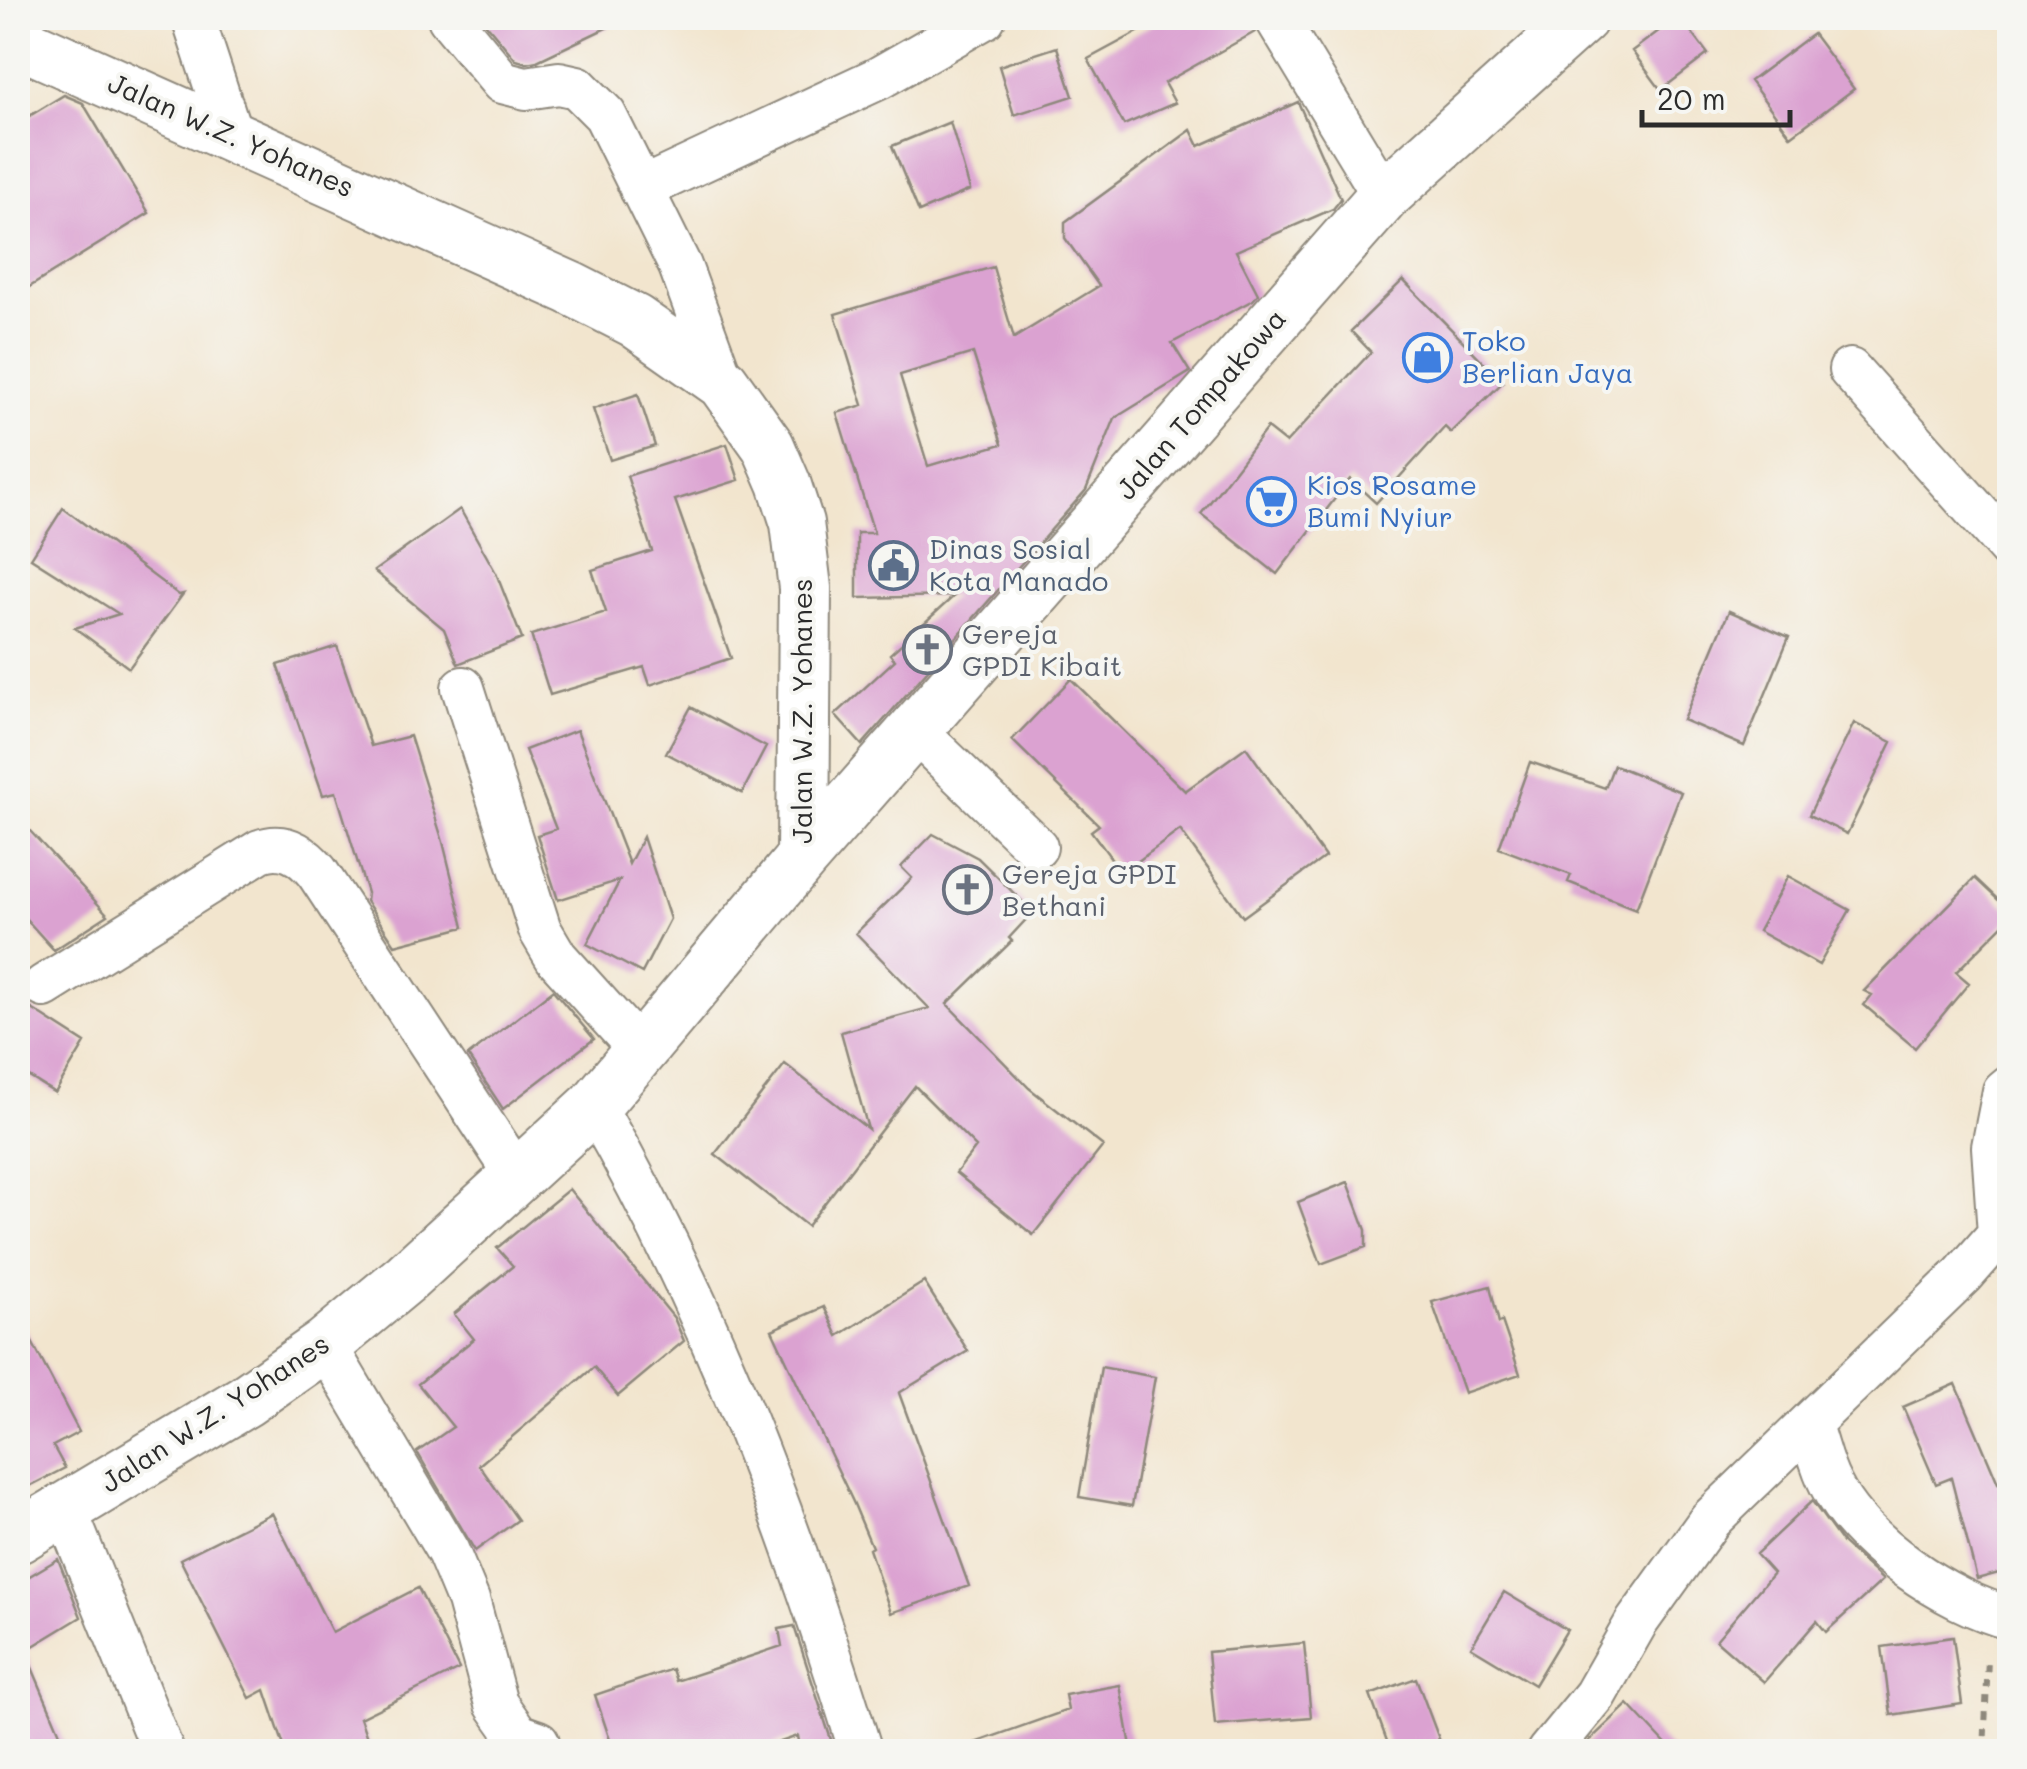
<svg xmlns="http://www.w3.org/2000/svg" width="2027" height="1769" font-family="Mali,sans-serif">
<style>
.building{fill:#dba2d1;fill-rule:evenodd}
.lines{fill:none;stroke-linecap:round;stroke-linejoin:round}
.minor-casing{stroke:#8e887c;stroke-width:46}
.tertiary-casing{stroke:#8e887c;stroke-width:56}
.path{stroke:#8e887c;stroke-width:6;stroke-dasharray:8 8;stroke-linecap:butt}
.minor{stroke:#fff;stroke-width:42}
.tertiary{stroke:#fff;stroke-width:52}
.labels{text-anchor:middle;stroke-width:8;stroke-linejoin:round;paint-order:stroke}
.street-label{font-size:28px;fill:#2b2b2b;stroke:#f6f6f2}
.shop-label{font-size:28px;fill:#366cbe;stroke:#f6f6f2;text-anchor:start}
.service-label{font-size:28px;fill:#4e5e75;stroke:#f6f6f2;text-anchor:start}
.worship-label{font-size:28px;fill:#5b616d;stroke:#f6f6f2;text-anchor:start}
</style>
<rect width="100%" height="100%" fill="#f6f6f2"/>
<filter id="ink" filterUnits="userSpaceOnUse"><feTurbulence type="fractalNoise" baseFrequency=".01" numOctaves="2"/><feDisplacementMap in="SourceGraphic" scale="20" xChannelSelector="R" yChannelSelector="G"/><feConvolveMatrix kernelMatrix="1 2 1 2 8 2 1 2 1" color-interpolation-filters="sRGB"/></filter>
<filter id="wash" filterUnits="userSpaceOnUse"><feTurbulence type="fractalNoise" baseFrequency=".0048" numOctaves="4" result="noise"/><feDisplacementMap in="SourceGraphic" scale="40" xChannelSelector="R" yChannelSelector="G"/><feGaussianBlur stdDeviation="2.25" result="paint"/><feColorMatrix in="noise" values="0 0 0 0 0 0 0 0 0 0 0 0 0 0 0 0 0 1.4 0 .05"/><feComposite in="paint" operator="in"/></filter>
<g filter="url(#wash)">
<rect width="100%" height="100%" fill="#f2e5ce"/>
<g id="blocks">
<path class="building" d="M 481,18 L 627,18 L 537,61 L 527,63 L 516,60 Z
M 1164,18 L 1251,18 L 1255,32 L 1164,83 L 1175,103 L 1124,125 L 1088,59 Z
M 1676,18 L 1681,18 L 1708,54 L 1661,90 L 1632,51 Z
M 1813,34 L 1854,89 L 1791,136 L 1750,81 Z
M 1057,47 L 1073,96 L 1014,115 L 999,66 Z
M 64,95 L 83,103 L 149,213 L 18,294 L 18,123 Z
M 1298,102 L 1341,199 L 1333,209 L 1236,251 L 1258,294 L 1253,300 L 1172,343 L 1190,372 L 1115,418 L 1086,490 L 862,745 L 835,715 L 895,660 L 890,654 L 954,596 L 857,598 L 857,533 L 874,533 L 837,413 L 863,405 L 835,314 L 993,267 L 1014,338 L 1099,286 L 1065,238 L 1065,222 L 1191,130 L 1199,146 ZM 973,353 L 1002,444 L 928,466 L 900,375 Z
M 950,122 L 970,190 L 919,212 L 892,146 Z
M 1403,280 L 1503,382 L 1451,433 L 1445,427 L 1376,503 L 1350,479 L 1277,574 L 1201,514 L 1267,428 L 1286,443 L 1371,352 L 1351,331 Z
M 638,394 L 655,446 L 610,460 L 593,409 Z
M 727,444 L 739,480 L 675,500 L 731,658 L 650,685 L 644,667 L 550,695 L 531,635 L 606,612 L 592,570 L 652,551 L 627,476 Z
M 63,508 L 179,595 L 183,594 L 129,668 L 75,628 L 119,614 L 31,558 Z
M 460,509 L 496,573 L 522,639 L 458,664 L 444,629 L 374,571 Z
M 1729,611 L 1789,637 L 1744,746 L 1683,720 Z
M 337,646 L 371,746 L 410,736 L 443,842 L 464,927 L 395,945 L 366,901 L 367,893 L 336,792 L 323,795 L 278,665 Z
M 1071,679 L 1185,791 L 1246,747 L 1325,857 L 1243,917 L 1180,830 L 1122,873 L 1091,831 L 1099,825 L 1012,740 Z
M 691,707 L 766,747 L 742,793 L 666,753 Z
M 1854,723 L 1892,742 L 1847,834 L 1809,815 Z
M 577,730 L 629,864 L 643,837 L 670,919 L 642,973 L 587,944 L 620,880 L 558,900 L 537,835 L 556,829 L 525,750 Z
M 1530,762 L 1605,788 L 1614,765 L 1681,792 L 1636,909 L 1568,882 L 1571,875 L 1499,848 Z
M 18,818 L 108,915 L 54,950 L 18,910 Z
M 933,834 L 978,858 L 1033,912 L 1009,938 L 1012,941 L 947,1004 L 1029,1088 L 1103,1146 L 1033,1235 L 956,1173 L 976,1147 L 915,1086 L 807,1226 L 715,1154 L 785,1064 L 868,1129 L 841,1032 L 929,1008 L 856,933 L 912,878 L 901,867 Z
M 1788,876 L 1850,910 L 1819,965 L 1758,931 Z
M 1975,878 L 2010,911 L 2010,918 L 1956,972 L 1969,983 L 1915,1048 L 1864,1005 L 1872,995 L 1864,991 Z
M 553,990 L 594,1039 L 503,1109 L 468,1056 Z
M 18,1000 L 85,1043 L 55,1093 L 18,1070 Z
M 1348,1182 L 1366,1230 L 1366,1247 L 1321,1264 L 1298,1202 Z
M 569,1189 L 674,1318 L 684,1341 L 618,1396 L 594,1367 L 479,1465 L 518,1520 L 475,1551 L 417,1452 L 453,1427 L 418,1384 L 474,1339 L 454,1314 L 513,1266 L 497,1248 Z
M 924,1282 L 968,1351 L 899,1393 L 969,1586 L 891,1613 L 869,1549 L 872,1547 L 854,1504 L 772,1330 L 824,1307 L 838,1336 Z
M 1490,1286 L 1499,1323 L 1502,1321 L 1520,1374 L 1464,1393 L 1432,1302 Z
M 18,1315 L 79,1432 L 53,1446 L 65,1468 L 18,1492 Z
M 1101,1367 L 1155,1377 L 1132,1506 L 1079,1497 Z
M 1956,1384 L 1998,1483 L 2010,1481 L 2010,1570 L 1977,1579 L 1951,1478 L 1936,1484 L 1903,1407 Z
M 1812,1501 L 1843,1544 L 1883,1580 L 1826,1632 L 1817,1621 L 1764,1682 L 1716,1640 L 1773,1573 L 1756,1554 Z
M 272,1513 L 332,1632 L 418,1588 L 459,1669 L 360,1718 L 372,1752 L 286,1752 L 265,1690 L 250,1698 L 180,1559 Z
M 58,1559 L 81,1617 L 25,1651 L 68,1752 L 18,1752 L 18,1583 Z
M 1504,1592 L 1567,1630 L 1534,1685 L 1471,1647 Z
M 794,1626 L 835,1752 L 801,1752 L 798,1736 L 751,1752 L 614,1752 L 595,1695 L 672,1669 L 676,1681 L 782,1646 L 779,1629 Z
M 1953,1637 L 1962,1704 L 1891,1715 L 1882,1647 Z
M 1304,1643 L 1311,1717 L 1215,1725 L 1208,1652 Z
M 1416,1678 L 1444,1752 L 1391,1752 L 1370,1695 Z
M 1120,1685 L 1132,1752 L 967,1752 L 966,1746 L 1068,1710 L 1065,1695 Z
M 1628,1704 L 1673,1752 L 1581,1752 L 1590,1740 Z"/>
</g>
</g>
<g filter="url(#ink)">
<use href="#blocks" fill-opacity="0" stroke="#8e887c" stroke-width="2.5"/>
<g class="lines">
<defs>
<path id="minor" d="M 193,18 L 231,134
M 449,18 L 502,82 L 526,88 L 559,83 L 577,87 L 605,115 L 680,266 L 723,383
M 1276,18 L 1384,196
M 641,189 L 879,78 L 984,18
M 1850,370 L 2010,549
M 463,688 L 540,930 L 556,957 L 640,1050
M 915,731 L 1036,847
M 44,986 L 260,851 C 284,842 302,854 317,872 L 518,1177
M 594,1106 C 711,1309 792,1528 861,1752
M 325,1345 L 448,1552 L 468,1600 L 496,1704 L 518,1735 L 538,1742
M 1810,1426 C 1817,1445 1821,1467 1831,1485 C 1860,1543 1947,1602 2010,1618
M 65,1509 L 163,1752
M 1548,1752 L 1595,1695 L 1636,1623 L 1710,1520 L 1963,1275 L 1999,1234 L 1993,1147 L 2004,1091 L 2010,1086"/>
<path id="tertiary" d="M 18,41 L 570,288 L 635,321 L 723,383 L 768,446 L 784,483 L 797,523 L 805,588 L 803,857
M 18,1537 L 245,1401 L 325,1345 L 407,1277 L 594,1106 L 803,857 L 1384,196 L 1582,18"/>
</defs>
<use href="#minor" class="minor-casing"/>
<use href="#tertiary" class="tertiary-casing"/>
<path class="path" d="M 1984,1752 L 1988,1658"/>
<use href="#minor" class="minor"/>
<use href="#tertiary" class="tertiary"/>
</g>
</g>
<defs>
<symbol id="shop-ring" viewBox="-11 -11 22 22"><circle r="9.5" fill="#f6f6f2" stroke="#3f7fe0" stroke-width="1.5"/><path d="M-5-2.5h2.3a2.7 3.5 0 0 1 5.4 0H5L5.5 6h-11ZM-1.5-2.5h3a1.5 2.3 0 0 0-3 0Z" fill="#3f7fe0"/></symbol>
<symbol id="supermarket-ring" viewBox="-11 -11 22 22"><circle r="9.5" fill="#f6f6f2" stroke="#3f7fe0" stroke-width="1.5"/><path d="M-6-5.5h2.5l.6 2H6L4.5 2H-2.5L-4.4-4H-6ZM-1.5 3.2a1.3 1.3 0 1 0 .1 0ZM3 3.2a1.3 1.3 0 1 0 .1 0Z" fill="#3f7fe0"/></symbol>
<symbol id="civic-ring" viewBox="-11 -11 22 22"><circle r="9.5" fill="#f6f6f2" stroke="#5c6f8a" stroke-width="1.5"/><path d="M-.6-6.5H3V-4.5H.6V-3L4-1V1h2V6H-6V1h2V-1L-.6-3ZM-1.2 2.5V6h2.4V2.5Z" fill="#5c6f8a"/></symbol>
<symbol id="church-ring" viewBox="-11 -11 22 22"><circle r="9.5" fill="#f6f6f2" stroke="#6b7280" stroke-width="1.5"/><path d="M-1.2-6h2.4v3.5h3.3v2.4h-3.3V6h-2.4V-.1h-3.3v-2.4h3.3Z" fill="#6b7280"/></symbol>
</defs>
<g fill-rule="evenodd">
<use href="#shop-ring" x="1400" y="330" width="55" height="55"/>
<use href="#supermarket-ring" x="1244" y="474" width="55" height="55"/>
<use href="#civic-ring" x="866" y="538" width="55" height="55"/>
<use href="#church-ring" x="900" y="622" width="55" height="55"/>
<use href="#church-ring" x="940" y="862" width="55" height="55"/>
</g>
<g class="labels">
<g class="street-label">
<text transform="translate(231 135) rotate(24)" y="10">Jalan W.Z. Yohanes</text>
<text transform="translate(1201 404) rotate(-49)" y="10">Jalan Tompakowa</text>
<text transform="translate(802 711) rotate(-90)" y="10">Jalan W.Z. Yohanes</text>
<text transform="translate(215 1413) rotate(-33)" y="10">Jalan W.Z. Yohanes</text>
</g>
<g class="shop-label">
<text x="1462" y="351">Toko<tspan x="1462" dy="32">Berlian Jaya</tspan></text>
<text x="1307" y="495">Kios Rosame<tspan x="1307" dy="32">Bumi Nyiur</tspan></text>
</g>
<g class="service-label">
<text x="929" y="559">Dinas Sosial<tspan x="929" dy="32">Kota Manado</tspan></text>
</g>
<g class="worship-label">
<text x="962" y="644">Gereja<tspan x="962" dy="32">GPDI Kibait</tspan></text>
<text x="1002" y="884">Gereja GPDI<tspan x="1002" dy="32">Bethani</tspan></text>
</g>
</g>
<rect width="2027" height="1769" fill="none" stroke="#f6f6f2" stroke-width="60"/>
<path d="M1642 110v15h148v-15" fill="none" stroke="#2b2b2b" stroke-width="5"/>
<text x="1657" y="110" font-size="30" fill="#2b2b2b" stroke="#f6f6f2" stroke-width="8" paint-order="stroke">20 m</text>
</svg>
